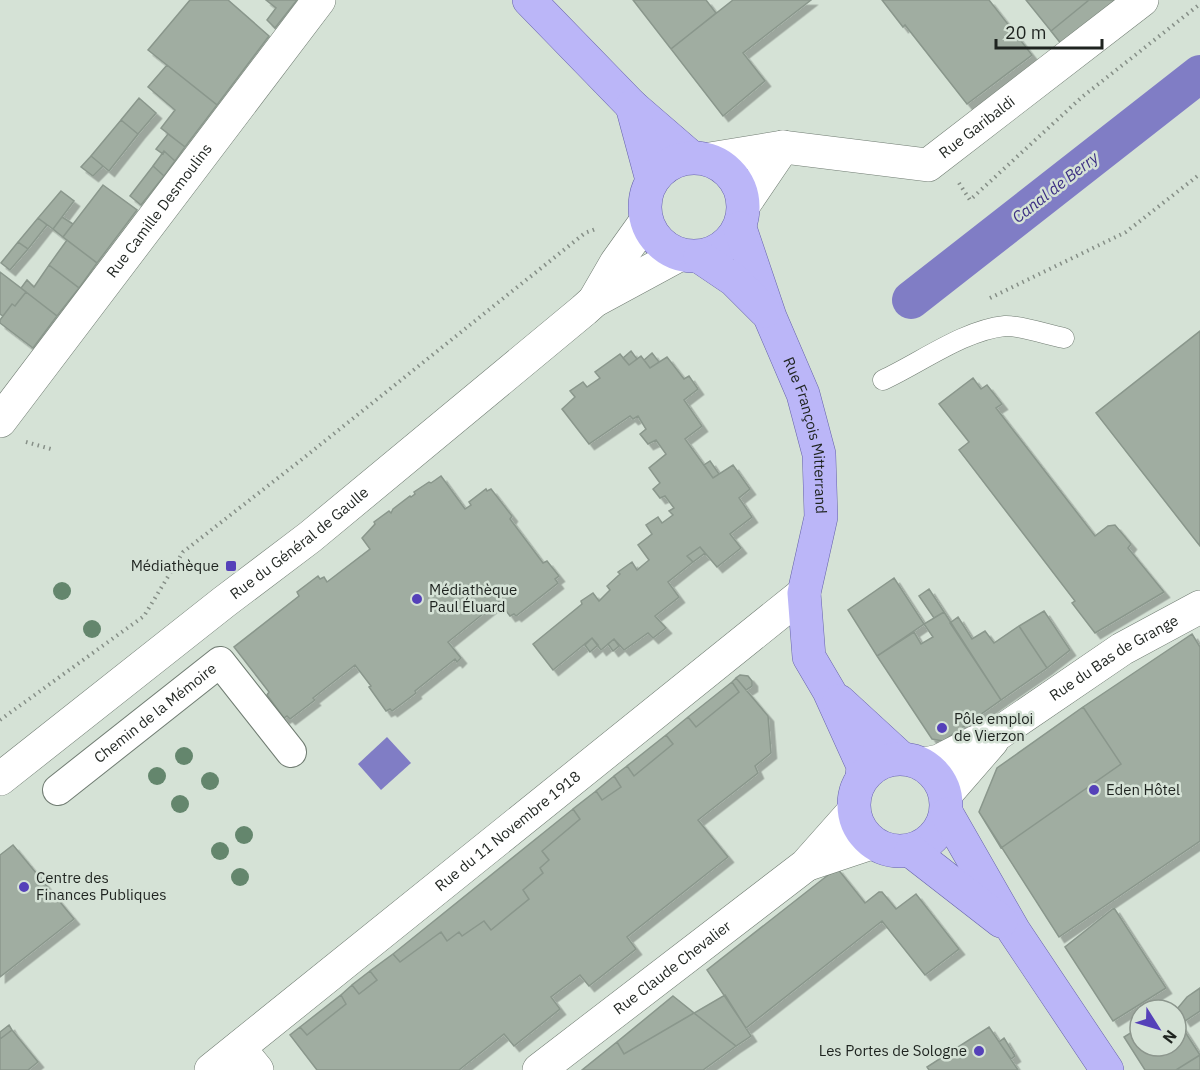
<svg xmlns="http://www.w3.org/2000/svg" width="1200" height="1070" font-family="'IBM Plex Sans',sans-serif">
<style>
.water{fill:#807dc5}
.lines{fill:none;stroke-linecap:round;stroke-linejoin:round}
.canal{stroke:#807dc5;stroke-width:38}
.building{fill:#a0ada1;stroke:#8a978c;stroke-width:1.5;filter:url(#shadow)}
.service-casing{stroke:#707c72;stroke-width:21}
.pedestrian-casing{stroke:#707c72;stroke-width:32}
.minor-casing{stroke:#707c72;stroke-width:34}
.primary-casing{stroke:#6663aa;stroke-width:34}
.path{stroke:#868f87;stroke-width:4;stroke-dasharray:1.5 4.5;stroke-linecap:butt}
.service{stroke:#fff;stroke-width:20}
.pedestrian{stroke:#fff;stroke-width:30}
.minor{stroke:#fff;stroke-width:33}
.primary{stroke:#bbb6f8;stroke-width:33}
.tree{fill:#64866d}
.poi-dot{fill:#5541b9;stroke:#d5e2d6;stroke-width:2}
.labels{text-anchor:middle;stroke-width:5;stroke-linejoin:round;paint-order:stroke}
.street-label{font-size:15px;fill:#1f2420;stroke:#d5e2d6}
.poi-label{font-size:15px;fill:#1f2420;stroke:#d5e2d6;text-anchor:start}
.water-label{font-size:16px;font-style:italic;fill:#3b2e83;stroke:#d5e2d6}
</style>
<defs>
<filter id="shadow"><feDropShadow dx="5.5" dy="5.5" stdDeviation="0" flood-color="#0004"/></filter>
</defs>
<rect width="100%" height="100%" fill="#d5e2d6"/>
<path class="water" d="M 387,737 L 411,763 L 381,790 L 358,764 Z"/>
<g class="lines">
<path class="canal" d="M 911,300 L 1200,74"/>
</g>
<path class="building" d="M 190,0 L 228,0 L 269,36 L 217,105 L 148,50 Z
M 266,0 L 297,0 L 275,28 L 267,20 L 276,8 Z
M 633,0 L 706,0 L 716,13 L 671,49 Z
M 733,0 L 811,0 L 743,53 L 765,81 L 723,116 L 671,49 Z
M 882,0 L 989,0 L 1032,55 L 967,104 L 905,25 L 903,27 Z
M 1026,0 L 1089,0 L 1051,31 Z
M 1089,0 L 1121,0 L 1062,45 L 1051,31 Z
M 167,65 L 217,105 L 185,147 L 161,128 L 175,110 L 148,87 Z
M 139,98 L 156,113 L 138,134 L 121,120 Z
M 121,120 L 138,134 L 109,171 L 91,156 Z
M 168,134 L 185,147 L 175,161 L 164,151 L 163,154 L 156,149 Z
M 164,151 L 175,161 L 164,176 L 153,166 Z
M 91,156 L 103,166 L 93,176 L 81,167 Z
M 153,166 L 164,176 L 141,205 L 130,196 Z
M 103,185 L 137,210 L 97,263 L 63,237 Z
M 61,191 L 74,201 L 53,229 L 38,218 Z
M 62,217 L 73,224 L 63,237 L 53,229 Z
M 38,218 L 47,225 L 28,249 L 18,242 Z
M 67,240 L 97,263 L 79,288 L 49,265 Z
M 18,242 L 28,249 L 10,270 L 1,263 Z
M 49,265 L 79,288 L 57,316 L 21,288 L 27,280 L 34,287 Z
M 0,272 L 26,292 L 15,306 L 12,304 L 3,316 L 0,314 Z
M 26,292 L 57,316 L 33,348 L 0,323 L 0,320 L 12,304 L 15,306 Z
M 1200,331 L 1200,546 L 1096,413 Z
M 631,351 L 637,359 L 629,365 L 623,358 Z
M 652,353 L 659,362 L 650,368 L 644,360 Z
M 620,354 L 629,365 L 641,356 L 650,368 L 667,357 L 684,379 L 689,376 L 698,389 L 684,400 L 702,426 L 685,439 L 713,478 L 733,465 L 750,489 L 739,498 L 752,517 L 730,534 L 741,548 L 717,567 L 700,547 L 687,556 L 693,562 L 668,582 L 679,597 L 655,616 L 666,628 L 653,638 L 648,633 L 624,650 L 614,639 L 601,650 L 592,638 L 553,670 L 533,644 L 582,604 L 581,601 L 593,593 L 599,601 L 610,590 L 607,586 L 620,574 L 618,572 L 632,562 L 637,570 L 649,560 L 638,545 L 652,534 L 646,525 L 658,517 L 662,523 L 673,515 L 669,511 L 674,508 L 665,496 L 660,498 L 653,489 L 660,483 L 649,468 L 666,454 L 656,440 L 648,444 L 640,434 L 646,429 L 638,416 L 633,419 L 630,416 L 589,444 L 562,409 L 575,397 L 570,391 L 583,382 L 587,387 L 600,378 L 595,372 Z
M 973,378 L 981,389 L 987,385 L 1002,404 L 996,408 L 1095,536 L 1108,526 L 1115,525 L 1131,544 L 1128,548 L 1164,592 L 1095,633 L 1072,603 L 1075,601 L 959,450 L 969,442 L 939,404 Z
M 710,461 L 719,474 L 713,478 L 704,465 Z
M 441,476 L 465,509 L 471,505 L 469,502 L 486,489 L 487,491 L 491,489 L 512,516 L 510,519 L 543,563 L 547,561 L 559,576 L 555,579 L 558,583 L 516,616 L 514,614 L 510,616 L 499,601 L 448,642 L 461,658 L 457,662 L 455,659 L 415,691 L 416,693 L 392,711 L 390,709 L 386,711 L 369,687 L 371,686 L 355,665 L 313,698 L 315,700 L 290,719 L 287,716 L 284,718 L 267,695 L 269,692 L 234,647 L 299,596 L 297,592 L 318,576 L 320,579 L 324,577 L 327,582 L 370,549 L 362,538 L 375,524 L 374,522 L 389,511 L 391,513 L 393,509 L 410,496 L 411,497 L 415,494 L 414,492 L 429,482 L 431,483 Z
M 700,547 L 705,553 L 693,562 L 687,556 Z
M 894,578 L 924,624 L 877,656 L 848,610 Z
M 929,589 L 944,612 L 934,618 L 919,596 Z
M 1044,611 L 1070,650 L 1047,668 L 1019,626 Z
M 944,612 L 1001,700 L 943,741 L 932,739 L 877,656 L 914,632 L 921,644 L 933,637 L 924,624 Z
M 958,617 L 972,639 L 985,631 L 994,643 L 1019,626 L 1047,668 L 1001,700 L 950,623 Z
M 1192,634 L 1200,647 L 1200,841 L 1059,937 L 979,812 L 997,768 L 1083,707 Z
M 592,638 L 598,645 L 590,652 L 585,645 Z
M 614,639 L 619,646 L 613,651 L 608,644 Z
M 740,675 L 748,676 L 752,681 L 752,686 L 746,690 L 736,678 Z
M 736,678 L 768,716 L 771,753 L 755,766 L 758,773 L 698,820 L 728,857 L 627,937 L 636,949 L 589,986 L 580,975 L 551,997 L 560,1009 L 514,1046 L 504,1034 L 459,1070 L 317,1070 L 290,1035 L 300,1027 L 307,1035 L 346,1004 L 341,995 L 352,985 L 359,994 L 377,980 L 370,971 L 393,954 L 400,962 L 441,932 L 447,941 L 459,932 L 462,936 L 484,921 L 491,930 L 529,899 L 523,890 L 543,873 L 540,868 L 549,860 L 542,851 L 580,819 L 573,809 L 596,791 L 602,800 L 621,787 L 614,776 L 627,766 L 634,776 L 673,744 L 666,735 L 688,717 L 696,727 L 739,692 L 732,682 Z
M 732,682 L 739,692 L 696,727 L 688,717 Z
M 1083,707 L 1121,764 L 1001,848 L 979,812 L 997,768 Z
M 666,735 L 673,744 L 634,776 L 627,766 Z
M 614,776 L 621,787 L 602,800 L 596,791 Z
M 573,809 L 580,819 L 542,851 L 549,860 L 540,868 L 543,873 L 523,890 L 529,899 L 491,930 L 484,921 L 462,936 L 459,932 L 447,941 L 441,932 L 400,962 L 393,954 Z
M 13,845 L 74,919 L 0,977 L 0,855 Z
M 837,868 L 865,903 L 879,892 L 882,892 L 896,909 L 916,894 L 959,949 L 925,975 L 882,921 L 746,1028 L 707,970 Z
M 1114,908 L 1166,988 L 1113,1021 L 1065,947 Z
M 370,971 L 377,980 L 359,994 L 352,985 Z
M 1200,988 L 1200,1011 L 1185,1021 L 1177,1009 L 1187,997 Z
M 341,995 L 346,1004 L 307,1035 L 300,1027 Z
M 725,995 L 751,1036 L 736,1046 L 694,1013 Z
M 673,996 L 694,1013 L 624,1054 L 617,1042 Z
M 694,1013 L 736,1046 L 703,1070 L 582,1070 L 617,1042 L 624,1054 Z
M 1176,1018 L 1200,1055 L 1176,1070 L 1145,1070 L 1124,1037 L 1140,1027 L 1140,1046 L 1176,1046 Z
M 9,1025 L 12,1030 L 0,1039 L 0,1032 Z
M 989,1027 L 1018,1070 L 929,1070 L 927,1067 Z
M 12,1030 L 38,1062 L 28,1070 L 0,1070 L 0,1039 Z
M 1004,1038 L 1015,1056 L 1011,1059 L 999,1042 Z
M 1200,1055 L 1200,1070 L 1176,1070 Z"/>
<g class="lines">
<defs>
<path id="service" d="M 883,380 C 920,363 964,330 1005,326 C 1018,325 1049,335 1064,338"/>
<g id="pedestrian">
<path id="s1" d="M 58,790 L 220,662 L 291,752"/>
</g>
<g id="minor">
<path id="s2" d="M 710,159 L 783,147 L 928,165 L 1142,0"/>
<path d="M 745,203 L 783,147"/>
<path d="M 594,301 L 616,263 L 646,221"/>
<path id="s3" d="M 0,421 L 319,0"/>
<path id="s4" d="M 925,764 L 939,761 L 976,742 L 999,733 L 1122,649 L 1200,607"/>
<path id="s5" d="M 0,779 L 224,602 L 310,537 L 584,310 L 594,301 L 679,255"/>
<path d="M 946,794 L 992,741"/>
<path d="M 808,864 L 871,843"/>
<path d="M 239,1048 L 257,1070"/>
<path id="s6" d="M 211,1070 L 804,593"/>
<path id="s7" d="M 539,1070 L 806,865 L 853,812"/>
</g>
<g id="primary">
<path d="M 529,0 L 632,106 L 691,157"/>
<path d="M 632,106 L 652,180"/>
<circle cx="694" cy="207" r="49"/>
<path id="s8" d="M 740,228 L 770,317 L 803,394 L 819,454 L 821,517 L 804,593 L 809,657 L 829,691 L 863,766 L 862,777"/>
<path d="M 700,257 L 734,280 L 765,311"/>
<path d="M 839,701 L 901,758"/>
<circle cx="900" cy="805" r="46"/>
<path d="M 947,814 L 1014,931 L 1107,1070"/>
<path d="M 911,851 L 1001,921"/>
</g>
</defs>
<use href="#service" class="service-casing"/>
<use href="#pedestrian" class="pedestrian-casing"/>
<use href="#minor" class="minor-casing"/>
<use href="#primary" class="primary-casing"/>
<path class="path" d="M 959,183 L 970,200 L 1082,97 L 1200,4
M 990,298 L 1126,232 L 1200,174
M 26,442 L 51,449
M 0,720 L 144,616 L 183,552 L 301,460 L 585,233 L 598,228"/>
<use href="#service" class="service"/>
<use href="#pedestrian" class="pedestrian"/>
<use href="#minor" class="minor"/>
<use href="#primary" class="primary"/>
</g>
<g class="tree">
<circle cx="62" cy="591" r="9"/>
<circle cx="92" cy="629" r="9"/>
<circle cx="184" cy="756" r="9"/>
<circle cx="157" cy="776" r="9"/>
<circle cx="210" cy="781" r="9"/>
<circle cx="180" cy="804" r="9"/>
<circle cx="244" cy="835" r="9"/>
<circle cx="220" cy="851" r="9"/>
<circle cx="240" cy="877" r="9"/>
</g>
<g class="poi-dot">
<rect x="225" y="560" width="12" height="12" rx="3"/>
<circle cx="417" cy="599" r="6"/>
<circle cx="942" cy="728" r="6"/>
<circle cx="1094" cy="790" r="6"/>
<circle cx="24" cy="887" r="6"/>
<circle cx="979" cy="1051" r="6"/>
</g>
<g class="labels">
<g class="street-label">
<text dy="5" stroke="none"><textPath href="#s2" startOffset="282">Rue Garibaldi</textPath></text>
<text dy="5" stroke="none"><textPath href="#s3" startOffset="264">Rue Camille Desmoulins</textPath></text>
<text dy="5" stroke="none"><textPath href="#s8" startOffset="219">Rue François Mitterrand</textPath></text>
<text dy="5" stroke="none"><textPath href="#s5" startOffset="381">Rue du Général de Gaulle</textPath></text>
<text dy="5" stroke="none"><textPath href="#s4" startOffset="218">Rue du Bas de Grange</textPath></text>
<text dy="5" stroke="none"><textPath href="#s1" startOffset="124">Chemin de la Mémoire</textPath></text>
<text dy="5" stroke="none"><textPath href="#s6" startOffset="381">Rue du 11 Novembre 1918</textPath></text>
<text dy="5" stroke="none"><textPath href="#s7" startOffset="168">Rue Claude Chevalier</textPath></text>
</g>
<g class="poi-label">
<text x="219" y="571" text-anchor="end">Médiathèque</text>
<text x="429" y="595">Médiathèque<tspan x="429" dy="17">Paul Éluard</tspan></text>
<text x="954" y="724">Pôle emploi<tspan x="954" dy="17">de Vierzon</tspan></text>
<text x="1106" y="795">Eden Hôtel</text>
<text x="36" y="883">Centre des<tspan x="36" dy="17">Finances Publiques</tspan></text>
<text x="967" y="1056" text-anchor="end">Les Portes de Sologne</text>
</g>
<g class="water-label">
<text transform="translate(1055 187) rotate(-38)" y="6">Canal de Berry</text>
</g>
</g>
<g transform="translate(1158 1028) rotate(127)"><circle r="28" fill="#d5e2d6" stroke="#8c968d" stroke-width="1.5"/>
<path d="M0-4.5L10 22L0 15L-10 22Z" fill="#5541b9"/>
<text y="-9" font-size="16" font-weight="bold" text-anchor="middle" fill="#1f2420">N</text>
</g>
<path d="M996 39v9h106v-9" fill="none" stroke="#1f2420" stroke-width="3"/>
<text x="1005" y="39" font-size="18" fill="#1f2420" stroke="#d5e2d6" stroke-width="4.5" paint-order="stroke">20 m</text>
</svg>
